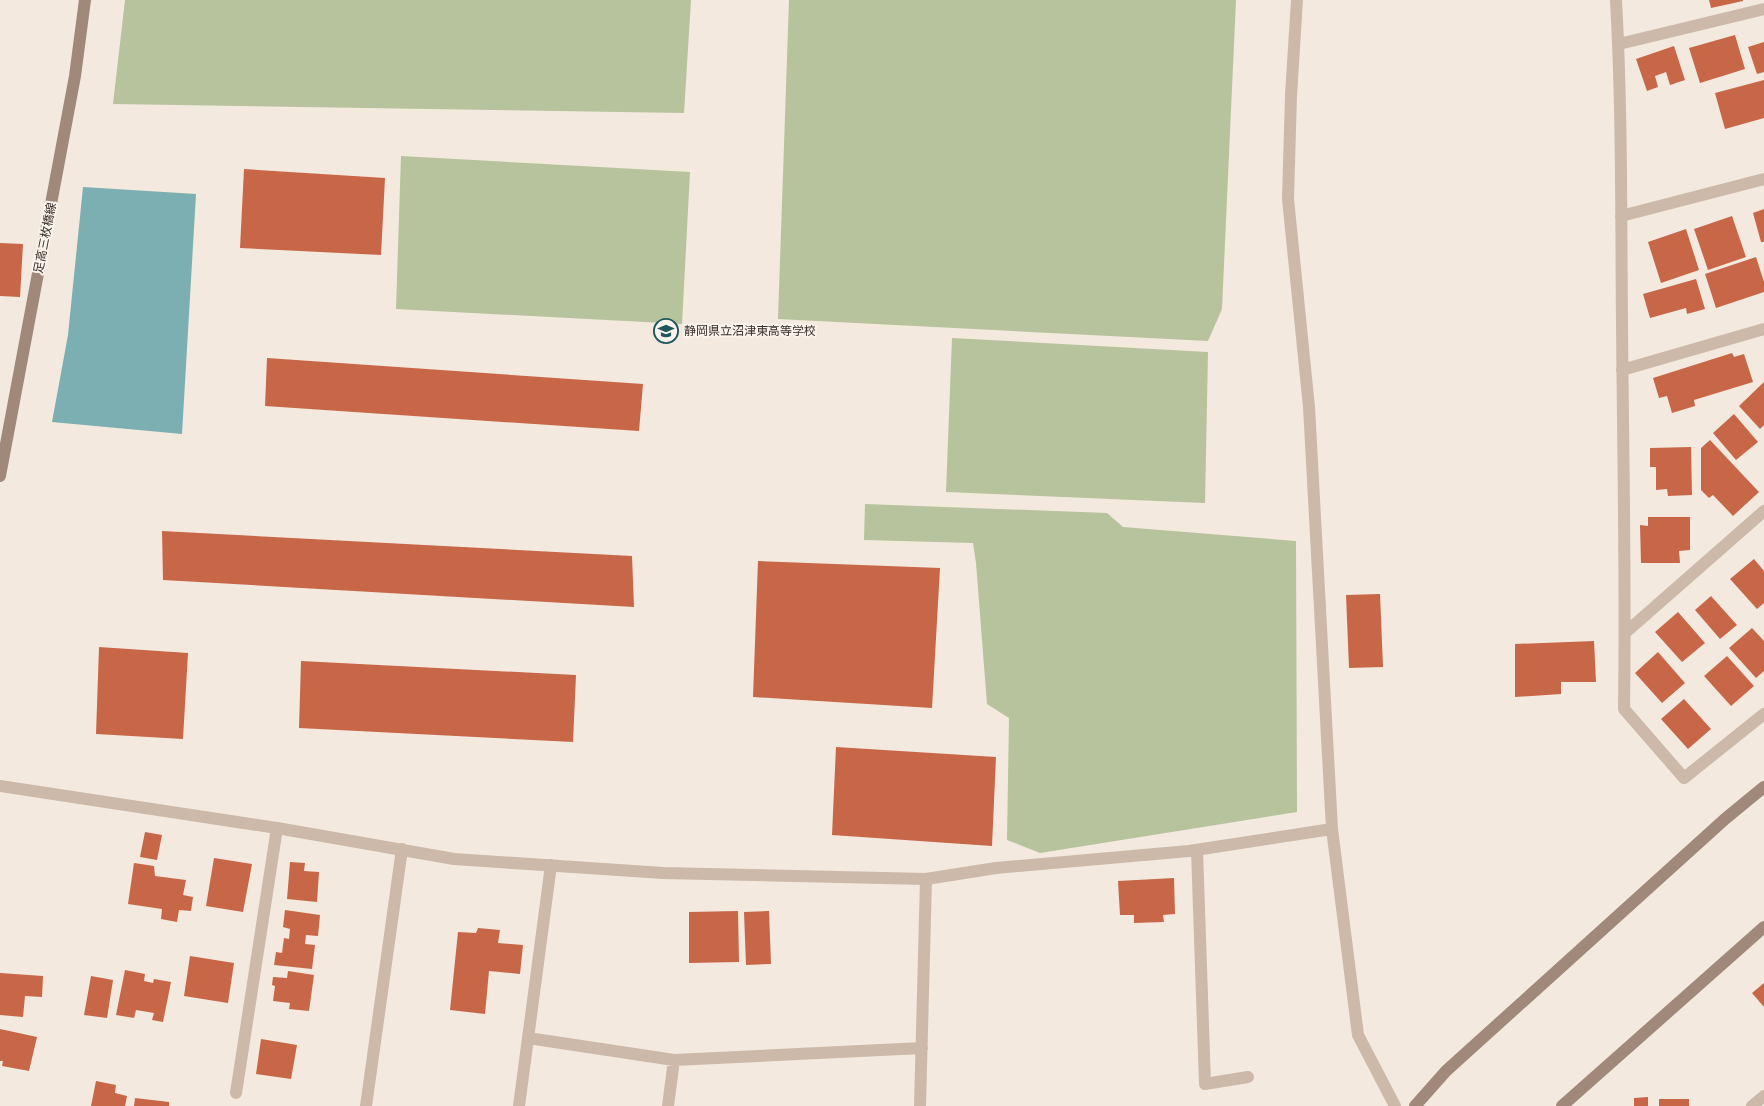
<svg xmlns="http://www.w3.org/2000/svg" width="1764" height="1106" font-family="'Open Sans','Noto Sans JP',sans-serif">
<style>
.green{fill:#b6c39d}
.water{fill:#7cafb1}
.building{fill:#c86747}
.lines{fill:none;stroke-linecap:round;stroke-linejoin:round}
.street{stroke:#ccb9a9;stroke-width:12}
.secondary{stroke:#a0887a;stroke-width:12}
.labels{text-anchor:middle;stroke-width:4;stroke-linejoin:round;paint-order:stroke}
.street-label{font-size:12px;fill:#392e29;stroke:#faf3eb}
.poi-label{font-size:12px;fill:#392e29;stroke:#faf3eb;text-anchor:start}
</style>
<rect width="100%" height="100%" fill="#f3e9de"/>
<path class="green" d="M 125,0 L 691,0 L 684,113 L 113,104 Z
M 789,0 L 1236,0 L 1222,309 L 1208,341 L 778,319 Z
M 401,156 L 690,172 L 682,324 L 396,309 Z
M 952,338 L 1208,352 L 1205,503 L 946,492 Z
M 865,504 L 1107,513 L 1123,527 L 1296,541 L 1297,812 L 1040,853 L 1007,840 L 1009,718 L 987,704 L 976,563 L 973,543 L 864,540 Z"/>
<path class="water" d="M 83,187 L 196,194 L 182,434 L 52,422 L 68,335 Z"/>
<path class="building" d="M 1709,0 L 1743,0 L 1743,1 L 1711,8 Z
M 1735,35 L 1745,69 L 1700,83 L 1689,48 Z
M 1764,42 L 1764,72 L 1757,74 L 1748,47 Z
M 1674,46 L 1685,80 L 1670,85 L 1666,72 L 1655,76 L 1658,87 L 1647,91 L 1636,59 Z
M 1764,80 L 1764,118 L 1725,129 L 1715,93 Z
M 244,169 L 385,178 L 381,255 L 240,248 Z
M 1764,209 L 1764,242 L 1761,242 L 1753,213 Z
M 1732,216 L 1746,257 L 1708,270 L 1694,229 Z
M 1686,229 L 1699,270 L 1661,283 L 1648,242 Z
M 0,243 L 23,244 L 20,297 L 0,296 Z
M 1756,257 L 1764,282 L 1764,292 L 1716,308 L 1705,274 Z
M 1696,279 L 1705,309 L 1687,314 L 1686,308 L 1650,318 L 1643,294 Z
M 1732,353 L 1734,357 L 1744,354 L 1753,382 L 1694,400 L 1695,406 L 1672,413 L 1667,396 L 1659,398 L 1653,378 Z
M 267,358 L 643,384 L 639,431 L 265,406 Z
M 1764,382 L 1764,425 L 1760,429 L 1739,406 Z
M 1734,414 L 1758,442 L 1736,460 L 1713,433 Z
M 1710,440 L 1759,492 L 1733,516 L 1713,495 L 1709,498 L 1701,490 L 1701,448 Z
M 1691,447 L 1692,495 L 1668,496 L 1667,489 L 1656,490 L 1656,467 L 1650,467 L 1650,448 Z
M 1648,517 L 1690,517 L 1690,550 L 1679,551 L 1680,563 L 1641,563 L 1640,525 L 1648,526 Z
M 162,531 L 632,556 L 634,607 L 163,580 Z
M 1754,559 L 1764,571 L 1764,603 L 1757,609 L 1730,579 Z
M 758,561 L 940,568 L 932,708 L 753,697 Z
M 1380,594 L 1383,667 L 1349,668 L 1346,595 Z
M 1711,596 L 1737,625 L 1720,639 L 1695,610 Z
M 1678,612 L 1705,643 L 1682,662 L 1655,632 Z
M 1752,628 L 1764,641 L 1764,671 L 1756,678 L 1729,648 Z
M 1594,641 L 1596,682 L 1561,682 L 1561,694 L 1515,697 L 1515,644 Z
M 99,647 L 188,653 L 183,739 L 96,734 Z
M 1658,652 L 1685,683 L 1662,703 L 1635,673 Z
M 1727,656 L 1754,686 L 1731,706 L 1704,676 Z
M 301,661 L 576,675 L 573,742 L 299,728 Z
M 1684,699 L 1711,729 L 1688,749 L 1661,719 Z
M 836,747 L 996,757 L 992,846 L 832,835 Z
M 145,832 L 162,835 L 157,860 L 140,857 Z
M 214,858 L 252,864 L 243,912 L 206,906 Z
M 290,862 L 305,863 L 304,871 L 319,872 L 317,902 L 287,899 Z
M 134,863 L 154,866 L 155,876 L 186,880 L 183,895 L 193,897 L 191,911 L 179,910 L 177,922 L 161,919 L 162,909 L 128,904 Z
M 1174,878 L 1175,914 L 1163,915 L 1164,922 L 1134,923 L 1134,915 L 1120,915 L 1118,881 Z
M 285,910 L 320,915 L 318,936 L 306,935 L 305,944 L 315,945 L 312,969 L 274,965 L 276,952 L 282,953 L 284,938 L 289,939 L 290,929 L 283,927 Z
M 738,911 L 739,962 L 689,963 L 689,912 Z
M 769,911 L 771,964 L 746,965 L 744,912 Z
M 478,928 L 500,930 L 498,943 L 523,945 L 520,974 L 489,971 L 485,1014 L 450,1010 L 458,932 L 476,933 Z
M 190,956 L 234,963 L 228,1003 L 184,996 Z
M 125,970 L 145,974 L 144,981 L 153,983 L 154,979 L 171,982 L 163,1022 L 152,1020 L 154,1013 L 136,1010 L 134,1018 L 116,1015 Z
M 288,971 L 314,975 L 309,1011 L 289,1009 L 290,1003 L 273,1001 L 275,986 L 272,985 L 273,977 L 287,978 Z
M 0,973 L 43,976 L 42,997 L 25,996 L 23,1017 L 0,1015 Z
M 91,976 L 113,980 L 107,1018 L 84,1015 Z
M 1764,983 L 1764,1007 L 1752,993 Z
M 0,1029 L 37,1037 L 29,1071 L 2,1066 L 3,1061 L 0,1061 Z
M 261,1039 L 297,1045 L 291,1079 L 256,1074 Z
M 96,1081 L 116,1085 L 115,1093 L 127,1096 L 125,1106 L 91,1106 Z
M 1648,1097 L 1648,1106 L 1634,1106 L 1634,1098 Z
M 135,1098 L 169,1102 L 169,1106 L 134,1106 Z
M 1659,1099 L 1689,1099 L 1689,1106 L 1659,1106 Z"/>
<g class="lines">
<path class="street" d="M 1297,0 L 1291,95 L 1288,199 L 1309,407 L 1332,829 L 1358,1035 L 1395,1106
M 1616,0 C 1622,108 1621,216 1622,324 C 1623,453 1626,581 1624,709 L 1684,778 L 1764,714
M 1619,44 L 1764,9
M 1621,216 L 1764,179
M 1622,370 L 1764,329
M 1625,633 L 1764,511
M 0,786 L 277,828 L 454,859 L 663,873 L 926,879 L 996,868 L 1189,851 L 1332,829
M 1197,850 L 1205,1084 L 1248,1077
M 528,1038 L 674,1060 L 922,1048
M 236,1093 L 277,828
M 366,1106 L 402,849
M 519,1106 L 551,865
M 668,1106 L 674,1060
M 920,1106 L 926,879
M 1752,1106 L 1764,1096"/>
<path class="secondary" d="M 0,476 L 75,76 L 85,0
M 1415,1106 L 1446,1071 L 1725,819 L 1764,787
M 1562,1106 L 1764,927"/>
</g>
<defs>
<symbol id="school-ring" viewBox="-11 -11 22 22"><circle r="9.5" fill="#faf3eb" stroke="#1e575c" stroke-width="1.5"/><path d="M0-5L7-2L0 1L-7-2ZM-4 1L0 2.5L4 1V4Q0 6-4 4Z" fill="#1e575c"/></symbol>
</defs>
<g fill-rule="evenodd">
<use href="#school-ring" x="652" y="317" width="28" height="28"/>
</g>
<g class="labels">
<g class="street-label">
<text transform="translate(45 238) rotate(-79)" y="4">足高三枚橋線</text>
</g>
<g class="poi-label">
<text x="684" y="335">静岡県立沼津東高等学校</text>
</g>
</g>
</svg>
